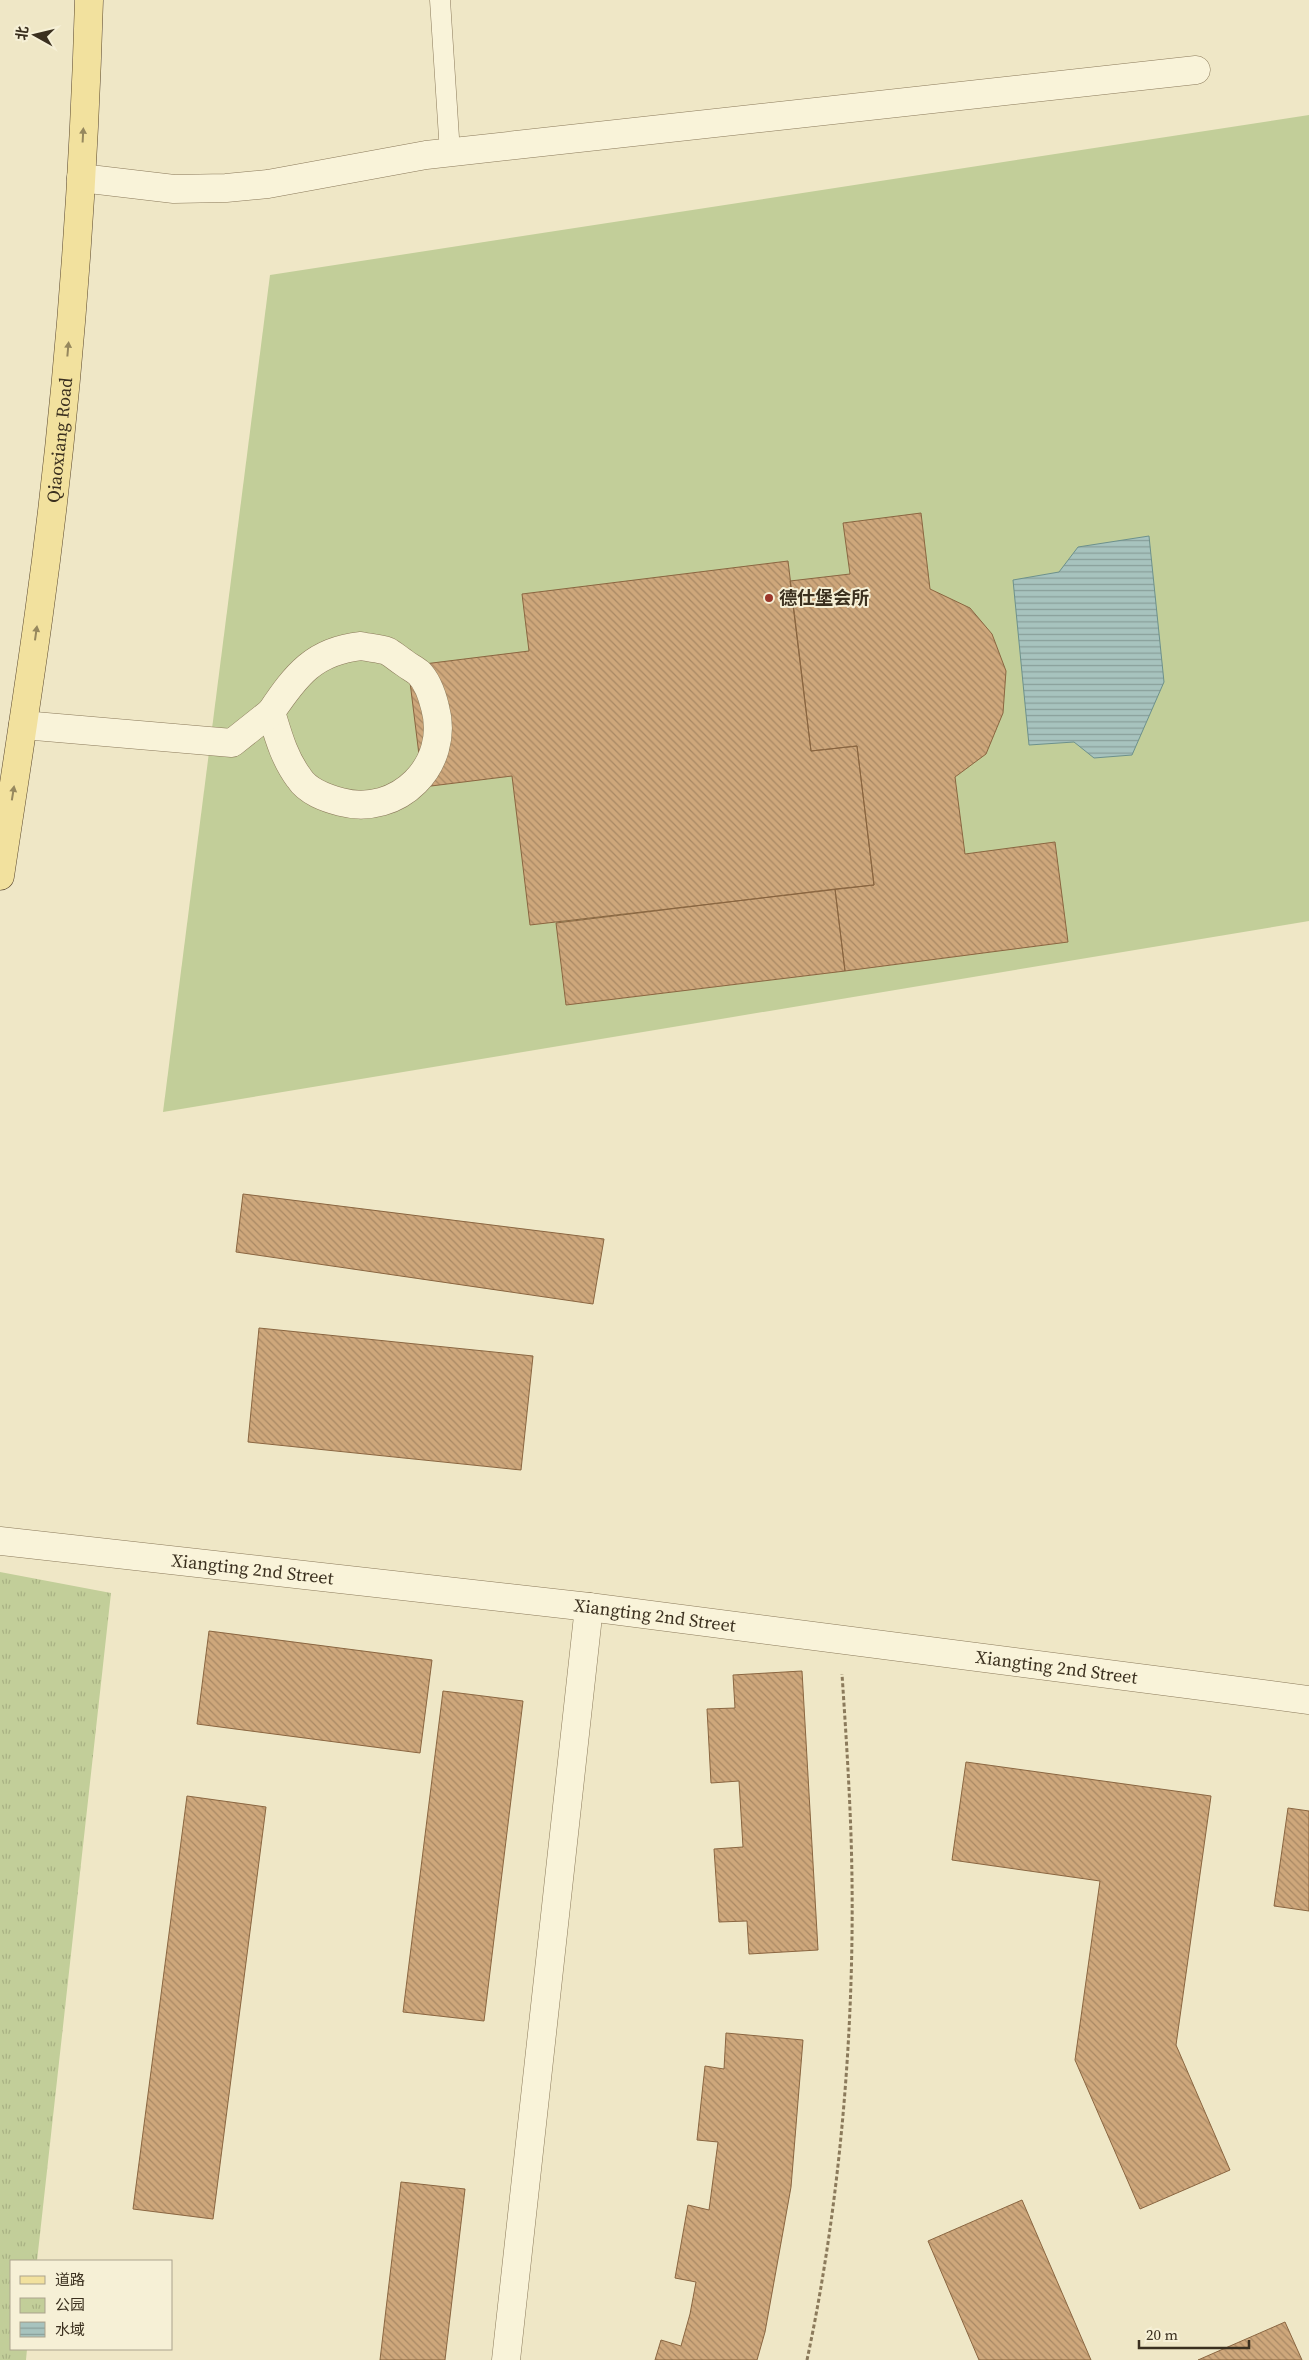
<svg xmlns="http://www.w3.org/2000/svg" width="1309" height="2360" font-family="'Source Serif 4','Noto Sans SC',serif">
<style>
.grass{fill:#c2ce99}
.park{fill:url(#park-tufts)}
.water{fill:url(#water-rules);stroke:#6d918c}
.building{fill:url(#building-back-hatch);stroke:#8a6641}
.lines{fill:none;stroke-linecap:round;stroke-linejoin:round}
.lane-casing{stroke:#8b7a5b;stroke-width:21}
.street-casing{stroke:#8b7a5b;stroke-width:29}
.primary-casing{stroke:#59472f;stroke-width:29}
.path{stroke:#8b7a5b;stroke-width:3;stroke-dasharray:4 2.5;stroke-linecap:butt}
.lane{stroke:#f9f3d9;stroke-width:20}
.street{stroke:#f9f3d9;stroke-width:28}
.primary{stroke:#f2e19e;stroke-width:28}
.oneway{fill:#96885e}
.poi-dot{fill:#9b362a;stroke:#f6f0d6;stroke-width:2}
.labels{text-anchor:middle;stroke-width:4;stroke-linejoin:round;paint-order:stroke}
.street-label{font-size:18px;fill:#3b301f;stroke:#f6f0d6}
.poi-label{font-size:18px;font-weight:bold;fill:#3b301f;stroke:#f6f0d6;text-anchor:start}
</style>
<defs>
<pattern id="park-tufts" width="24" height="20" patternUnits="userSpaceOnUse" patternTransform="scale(1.25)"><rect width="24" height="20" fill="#c2ce99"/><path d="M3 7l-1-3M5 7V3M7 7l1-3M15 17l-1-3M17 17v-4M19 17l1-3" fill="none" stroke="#a8b183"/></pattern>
<pattern id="water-rules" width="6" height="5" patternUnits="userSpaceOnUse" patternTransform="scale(1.25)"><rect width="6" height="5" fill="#a7c3be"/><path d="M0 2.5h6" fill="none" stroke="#899f9a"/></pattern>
<pattern id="building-back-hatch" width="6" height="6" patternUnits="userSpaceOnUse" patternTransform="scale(1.25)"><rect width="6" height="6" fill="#cea77b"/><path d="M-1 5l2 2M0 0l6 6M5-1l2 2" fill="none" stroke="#a88864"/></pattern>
</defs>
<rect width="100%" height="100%" fill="#efe7c6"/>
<path class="grass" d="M 1309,115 L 1309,921 L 163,1112 L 270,275 Z"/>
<path class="park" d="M 0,1572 L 111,1593 L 37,2261 L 11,2261 L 11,2349 L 27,2349 L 26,2360 L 0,2360 Z"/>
<path class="water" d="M 1149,536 L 1164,682 L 1132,755 L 1094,758 L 1074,742 L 1029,745 L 1013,580 L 1059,572 L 1078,547 Z"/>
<path class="building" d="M 921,513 L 930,589 L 970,608 L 992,634 L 1006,671 L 1003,713 L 986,754 L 955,777 L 965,854 L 1055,842 L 1068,942 L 845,971 L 835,889 L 874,885 L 857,746 L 811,751 L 790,581 L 850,574 L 843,523 Z
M 788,561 L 811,751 L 857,746 L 874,885 L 530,925 L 512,776 L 423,787 L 408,666 L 529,651 L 522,594 Z
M 835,889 L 845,971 L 566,1005 L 556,923 Z
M 243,1194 L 604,1239 L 593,1304 L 236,1252 Z
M 259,1328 L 533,1356 L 521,1470 L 248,1442 Z
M 209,1631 L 432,1660 L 420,1753 L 197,1724 Z
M 802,1671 L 818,1950 L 749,1954 L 747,1921 L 719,1922 L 714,1849 L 743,1847 L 739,1781 L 711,1783 L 707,1709 L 735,1708 L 733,1675 Z
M 443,1691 L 523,1701 L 484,2021 L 403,2012 Z
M 966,1762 L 1211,1796 L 1176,2045 L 1230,2170 L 1140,2209 L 1075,2060 L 1100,1881 L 952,1860 Z
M 187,1796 L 266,1807 L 213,2219 L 133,2209 Z
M 1288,1808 L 1309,1811 L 1309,1911 L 1274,1906 Z
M 726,2033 L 803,2040 L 791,2187 L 765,2332 L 757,2360 L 655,2360 L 661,2340 L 681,2346 L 690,2314 L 696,2282 L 675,2278 L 688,2205 L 709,2210 L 718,2142 L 697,2140 L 705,2066 L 724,2069 Z
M 401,2182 L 465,2189 L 445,2360 L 380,2360 Z
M 1022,2200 L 1091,2360 L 979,2360 L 928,2241 Z
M 1285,2322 L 1302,2360 L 1198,2360 Z"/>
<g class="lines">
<defs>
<path id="lane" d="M 440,0 L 450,153"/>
<g id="street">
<path d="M 81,178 L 174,189 L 226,188 L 268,184 L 426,155 L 1196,70"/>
<path d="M 361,646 C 369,648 380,648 387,651 C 393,654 398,659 403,662 C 408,666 414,669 419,673 C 428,682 432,695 435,707 C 451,765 398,817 341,802 C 326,798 308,792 299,778 C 284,758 278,735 271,712 C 296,675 314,651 361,646 Z"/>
<path d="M 23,725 L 232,743 L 271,712"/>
<path id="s1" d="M 0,1541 L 589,1607 L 1309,1700"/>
<path d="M 506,2360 L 589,1607"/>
</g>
<g id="primary">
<path id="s2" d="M 0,876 C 13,789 27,701 39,613 C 67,410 83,205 89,0"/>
</g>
</defs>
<use href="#lane" class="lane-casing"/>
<use href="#street" class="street-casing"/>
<use href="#primary" class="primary-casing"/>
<path class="path" d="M 807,2360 C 844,2186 858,1987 850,1810 C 848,1764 845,1719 842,1674"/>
<use href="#lane" class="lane"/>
<use href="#street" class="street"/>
<use href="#primary" class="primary"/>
</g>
<defs><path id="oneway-solid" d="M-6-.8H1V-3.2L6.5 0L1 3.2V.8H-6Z" transform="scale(1.25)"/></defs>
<g class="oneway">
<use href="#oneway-solid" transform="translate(83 135) rotate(-87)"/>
<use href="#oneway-solid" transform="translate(68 349) rotate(-85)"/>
<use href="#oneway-solid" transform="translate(36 633) rotate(-82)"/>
<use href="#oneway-solid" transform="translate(13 793) rotate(-81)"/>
</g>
<circle class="poi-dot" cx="769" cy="598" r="5"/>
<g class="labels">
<g class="street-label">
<text dy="6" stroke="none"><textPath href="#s2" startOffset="440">Qiaoxiang Road</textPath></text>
<text dy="6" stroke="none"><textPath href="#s1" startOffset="254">Xiangting 2nd Street</textPath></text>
<text dy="6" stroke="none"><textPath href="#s1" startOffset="659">Xiangting 2nd Street</textPath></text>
<text dy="6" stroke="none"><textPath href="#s1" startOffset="1064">Xiangting 2nd Street</textPath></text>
</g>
<g class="poi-label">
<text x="779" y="604">德仕堡会所</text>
</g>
</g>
<rect x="10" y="2260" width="162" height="90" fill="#f6f0d6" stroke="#aba38d"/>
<rect x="20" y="2276" width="25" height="8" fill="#f2e19e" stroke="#aba38d"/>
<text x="55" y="2285" font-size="15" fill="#3b301f">道路</text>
<rect x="20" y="2298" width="25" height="15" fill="url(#park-tufts)" stroke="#aba38d"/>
<text x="55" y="2310" font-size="15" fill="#3b301f">公园</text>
<rect x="20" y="2322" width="25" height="15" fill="url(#water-rules)" stroke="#aba38d"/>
<text x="55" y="2335" font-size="15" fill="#3b301f">水域</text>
<g transform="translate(35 35) rotate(278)" stroke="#f6f0d6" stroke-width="4" paint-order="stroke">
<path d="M0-4L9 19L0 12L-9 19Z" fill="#3b301f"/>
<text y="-8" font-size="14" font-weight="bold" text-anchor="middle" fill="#3b301f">北</text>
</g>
<path d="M1139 2340v8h110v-8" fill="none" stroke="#3b301f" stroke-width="2.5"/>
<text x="1146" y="2340" font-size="15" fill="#3b301f" stroke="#f6f0d6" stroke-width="4" paint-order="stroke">20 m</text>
</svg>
